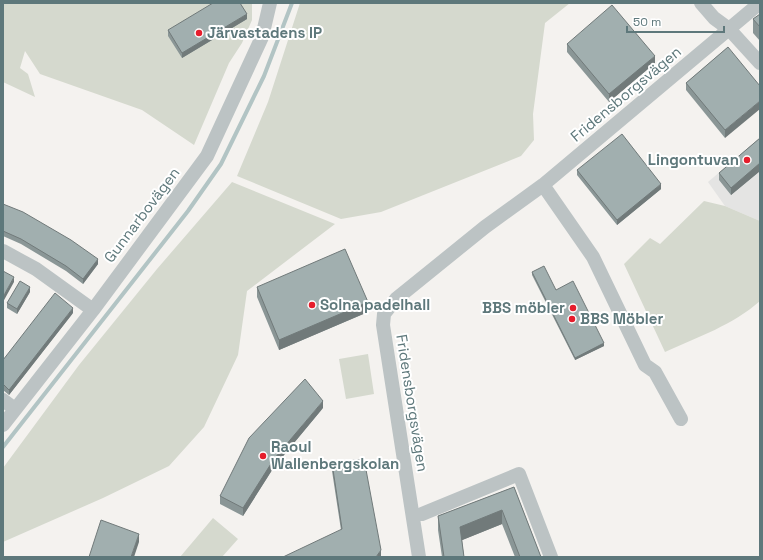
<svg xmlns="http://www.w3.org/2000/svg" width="763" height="560" font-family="'Space Grotesk',sans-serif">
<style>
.built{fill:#e4e4e3}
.green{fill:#d5d9ce}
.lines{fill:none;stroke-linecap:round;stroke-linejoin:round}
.stream{stroke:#b2c4c4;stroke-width:4}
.street{stroke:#bcc3c4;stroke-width:14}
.wall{fill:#8a9696}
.shaded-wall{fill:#717a7a}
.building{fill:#a1afaf;stroke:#717a7a}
.poi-dot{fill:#e61d2c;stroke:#fff;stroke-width:1.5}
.labels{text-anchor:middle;stroke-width:4;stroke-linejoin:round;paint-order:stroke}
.poi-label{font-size:15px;font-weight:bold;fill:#5e787b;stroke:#fff;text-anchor:start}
.street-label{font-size:15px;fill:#5e787b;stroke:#fff}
</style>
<rect width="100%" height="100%" fill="#f4f2ef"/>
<path class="built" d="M 760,138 L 760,221 L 725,206 L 708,182 Z"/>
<path class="green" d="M 3,3 L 252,3 L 252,20 L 242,43 L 229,63 L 194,145 L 142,110 L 40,74 L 25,51 L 20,68 L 28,74 L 35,97 L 3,82 Z
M 300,3 L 570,3 L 545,23 L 533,114 L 534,140 L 521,156 L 381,212 L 341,219 L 237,176 L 268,102 Z
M 232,182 L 335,224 L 247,291 L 238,355 L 204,427 L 169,466 L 103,498 L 3,542 L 3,468 L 79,365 L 157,269 Z
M 704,201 L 725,206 L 760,221 L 760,301 C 733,325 698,337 665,352 L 624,264 L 650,238 L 660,244 Z
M 368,354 L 374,394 L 346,399 L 339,359 Z
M 213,518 L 238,539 L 222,557 L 180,557 Z"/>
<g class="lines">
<path class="stream" d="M 3,447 L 188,211 L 221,164 L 264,76 L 292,3"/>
<path class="street" d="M 701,3 L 714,18 L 729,29 L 760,63
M 543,185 L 593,257 L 645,365 L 655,372 L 681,419
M 3,251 L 36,269 L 93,310
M 3,400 L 15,409
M 3,425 L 93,310 L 207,156 L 262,37 L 270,3
M 422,514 L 519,474 L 551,557
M 419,557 L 383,325 L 384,314 L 396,299 L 485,227 L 543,185 L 760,3"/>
</g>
<path class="wall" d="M 760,14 L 760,41 L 753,33 L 753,19 Z
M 247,19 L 182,58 L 168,36 L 168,30 Z
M 567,44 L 655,63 L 609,102 L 567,52 Z
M 728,47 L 725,138 L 686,90 L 686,83 Z
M 760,138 L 760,171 L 731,195 L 719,180 L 719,173 Z
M 577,170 L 661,189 L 617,225 L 577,175 Z
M 3,204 L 98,264 L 83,284 L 66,271 L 21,244 L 3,236 Z
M 532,272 L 556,290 L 604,346 L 575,360 L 532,275 Z
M 257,287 L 368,312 L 279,350 L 257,297 Z
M 30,292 L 17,314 L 7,308 L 7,303 Z
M 73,313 L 9,395 L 3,390 L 3,360 Z
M 323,408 L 274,467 L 243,516 L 220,504 L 220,496 Z
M 332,463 L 381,557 L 341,530 L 332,471 Z
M 514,487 L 541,557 L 515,557 L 502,524 L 462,540 L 464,557 L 442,557 L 438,530 L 438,516 Z"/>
<path class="shaded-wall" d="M 247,14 L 247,19 L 182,58 L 182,53 Z
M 655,56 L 655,63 L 609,102 L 609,94 Z
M 760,101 L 760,109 L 725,138 L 725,130 Z
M 760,163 L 760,171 L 731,195 L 731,188 Z
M 661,184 L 661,189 L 617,225 L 617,220 Z
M 98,259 L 98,264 L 83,284 L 83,279 Z
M 14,277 L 14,282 L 3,302 L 3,297 Z
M 30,287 L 30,292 L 17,314 L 17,309 Z
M 368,302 L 368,312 L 279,350 L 279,340 Z
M 73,308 L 73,313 L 9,395 L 9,390 Z
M 604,343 L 604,346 L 575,360 L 575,358 Z
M 323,401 L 323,408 L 274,467 L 243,516 L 243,508 L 274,459 Z
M 502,510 L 502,524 L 460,541 L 460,527 Z
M 139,534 L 139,542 L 134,557 L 131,557 Z
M 381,550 L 381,557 L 376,557 Z"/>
<path class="building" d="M 213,3 L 240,3 L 247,14 L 182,53 L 168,30 Z
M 612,5 L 655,56 L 609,94 L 567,44 Z
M 760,14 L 760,27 L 753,19 Z
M 728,47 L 760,86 L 760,101 L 725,130 L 686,83 Z
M 622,134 L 661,184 L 617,220 L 577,170 Z
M 760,138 L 760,163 L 731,188 L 719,173 Z
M 3,204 L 23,212 L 71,240 L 98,259 L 83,279 L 66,266 L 21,239 L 3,231 Z
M 345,249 L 368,302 L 279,340 L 257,287 Z
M 544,266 L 556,290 L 573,281 L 604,343 L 575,358 L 532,272 Z
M 3,271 L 14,277 L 3,297 Z
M 20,281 L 30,287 L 17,309 L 7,303 Z
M 55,293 L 73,308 L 9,390 L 3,384 L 3,360 Z
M 305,379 L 323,401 L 274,459 L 243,508 L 220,496 L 249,438 Z
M 364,459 L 381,550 L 376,557 L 283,557 L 342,529 L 332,463 Z
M 514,487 L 541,557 L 520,557 L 502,510 L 460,527 L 464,557 L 444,557 L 438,516 Z
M 101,520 L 139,534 L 131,557 L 89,557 Z"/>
<g class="poi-dot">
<circle cx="199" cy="33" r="4"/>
<circle cx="747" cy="160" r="4"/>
<circle cx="312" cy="305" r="4"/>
<circle cx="573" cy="308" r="4"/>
<circle cx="572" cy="319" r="4"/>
<circle cx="263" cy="456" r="4"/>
</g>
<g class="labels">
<g class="poi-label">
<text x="207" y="38">Järvastadens IP</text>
<text x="739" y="165" text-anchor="end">Lingontuvan</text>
<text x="320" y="310">Solna padelhall</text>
<text x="565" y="313" text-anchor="end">BBS möbler</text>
<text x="580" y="324">BBS Möbler</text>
<text x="271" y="452">Raoul<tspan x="271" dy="17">Wallenbergskolan</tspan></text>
</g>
<g class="street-label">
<text transform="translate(626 94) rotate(-40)" y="5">Fridensborgsvägen</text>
<text transform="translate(142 215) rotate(-53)" y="5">Gunnarbovägen</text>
<text transform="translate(412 403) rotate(81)" y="5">Fridensborgsvägen</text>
</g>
</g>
<rect width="763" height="560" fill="none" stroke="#5e787b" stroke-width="8"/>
<path d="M627 26v6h97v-6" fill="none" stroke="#5e787b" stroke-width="2"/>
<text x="633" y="26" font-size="12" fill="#5e787b" stroke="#ffffff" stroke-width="3" paint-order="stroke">50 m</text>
</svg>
